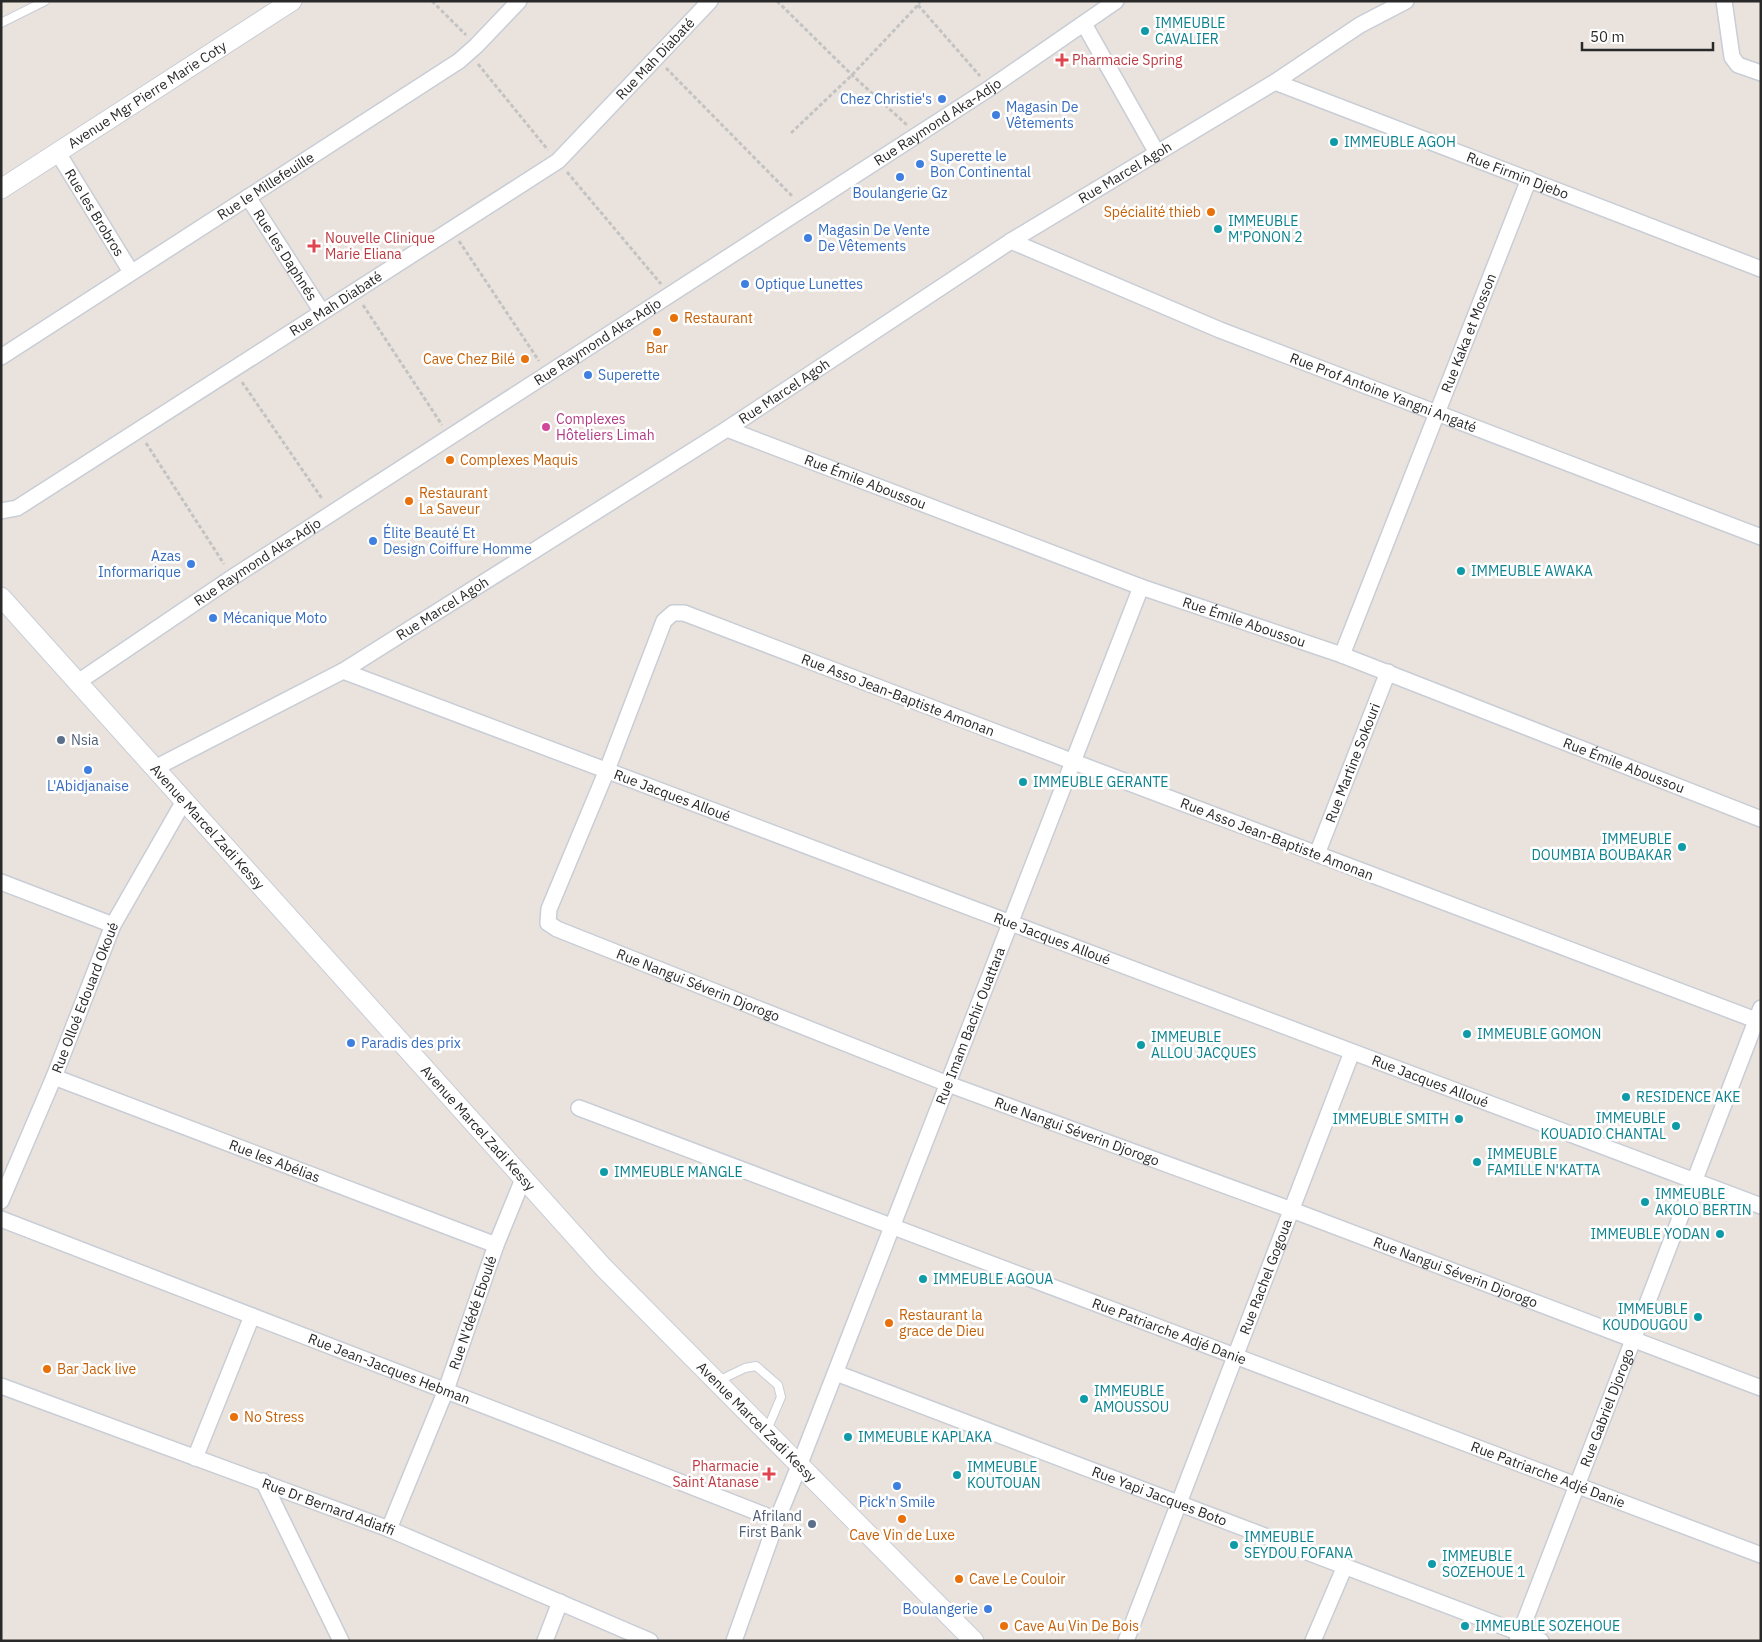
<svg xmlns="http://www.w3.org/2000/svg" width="1762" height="1642" font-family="'IBM Plex Sans',sans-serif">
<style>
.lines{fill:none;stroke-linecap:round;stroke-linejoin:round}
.service-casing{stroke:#c8cdd6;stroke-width:10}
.minor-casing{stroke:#c8cdd6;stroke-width:18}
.tertiary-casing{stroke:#c8cdd6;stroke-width:21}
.path{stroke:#c3c3c3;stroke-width:3;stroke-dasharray:4 2.5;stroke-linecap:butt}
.service{stroke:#fff;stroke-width:8}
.minor{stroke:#fff;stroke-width:15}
.tertiary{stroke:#fff;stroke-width:19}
.culture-dot{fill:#0f9aa8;stroke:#fff;stroke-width:2}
.health-dot{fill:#e0444e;stroke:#fff;stroke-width:2}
.shop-dot{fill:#3f7fe0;stroke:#fff;stroke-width:2}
.food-dot{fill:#e8710a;stroke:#fff;stroke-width:2}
.hotel-dot{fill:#d1479c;stroke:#fff;stroke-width:2}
.service-dot{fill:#5c6f8a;stroke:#fff;stroke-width:2}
.labels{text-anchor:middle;stroke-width:5;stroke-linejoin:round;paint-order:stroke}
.culture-label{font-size:14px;fill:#0d838f;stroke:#fff;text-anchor:start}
.street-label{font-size:14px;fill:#292929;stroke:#fff}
.health-label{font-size:14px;fill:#be3a42;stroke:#fff;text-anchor:start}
.shop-label{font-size:14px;fill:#366cbe;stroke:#fff;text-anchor:start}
.food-label{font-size:14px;fill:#c56008;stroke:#fff;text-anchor:start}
.hotel-label{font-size:14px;fill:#b23c85;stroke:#fff;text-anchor:start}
.service-label{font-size:14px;fill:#4e5e75;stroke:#fff;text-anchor:start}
</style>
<rect width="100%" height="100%" fill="#eae3dd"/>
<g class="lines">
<defs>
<path id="service" d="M 1,23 L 45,1
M 718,1381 L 745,1368 L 756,1366 L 778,1385 L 781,1397 L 767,1430"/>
<g id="minor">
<path d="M 1724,1 L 1732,57 L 1738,65 L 1761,73"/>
<path d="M 1084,24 L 1157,153"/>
<path id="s1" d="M 1275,82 L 1761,269"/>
<path id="s2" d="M 58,153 L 131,272"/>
<path id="s3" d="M 248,197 L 322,312"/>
<path id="s4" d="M 1011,241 L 1220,330 L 1761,537"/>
<path id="s5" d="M 1,357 L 459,61 L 476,46 L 519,1"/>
<path id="s6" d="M 727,429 L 1141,587 L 1342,655 L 1761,819"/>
<path id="s7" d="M 1,511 L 17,508 L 558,161 L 710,1"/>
<path id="s8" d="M 1342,655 L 1529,179"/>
<path id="s9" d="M 343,671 L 1761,1206"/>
<path id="s10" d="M 78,682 L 233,577 L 990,88 L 1116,1"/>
<path id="s11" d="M 155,768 L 343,671 L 727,429 L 1011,241 L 1275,82 L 1360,25 L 1406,1"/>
<path id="s12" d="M 1317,854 L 1388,672"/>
<path d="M 1,882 L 113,925"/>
<path id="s13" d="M 1761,1022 L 1074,762 L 684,613 L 673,613 L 664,621 L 607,770 L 549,909 L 548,923 L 557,929 L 948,1084 L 1292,1210 L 1761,1388"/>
<path id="s14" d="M 54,1077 L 496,1245"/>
<path id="s15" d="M 579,1108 L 1761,1555"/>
<path id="s16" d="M 1,1201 L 54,1077 L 113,925 L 184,801"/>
<path id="s17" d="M 1,1219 C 260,1319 519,1418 777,1520"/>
<path id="s18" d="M 836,1373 L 1541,1641"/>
<path id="s19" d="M 1,1386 L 389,1529 L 650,1641"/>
<path d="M 195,1458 L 252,1316"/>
<path d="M 263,1481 L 341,1641"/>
<path id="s20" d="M 389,1529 L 446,1390 L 496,1245 L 523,1179"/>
<path d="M 545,1641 L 560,1602"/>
<path id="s21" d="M 734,1641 L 777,1520 L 799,1466 L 1141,587"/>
<path id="s22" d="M 1126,1641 L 1352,1052"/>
<path d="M 1313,1641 L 1345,1566"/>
<path id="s23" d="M 1517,1641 L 1761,1008"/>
</g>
<g id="tertiary">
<path id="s24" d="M 1,189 L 292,1"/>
<path id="s25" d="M 1,597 L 603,1267 L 974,1641"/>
</g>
</defs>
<use href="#service" class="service-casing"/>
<use href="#minor" class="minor-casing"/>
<use href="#tertiary" class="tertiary-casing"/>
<path class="path" d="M 432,1 L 466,35
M 777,1 L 852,75 L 907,125
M 918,5 L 980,76
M 478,64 L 548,150
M 666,68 L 793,197
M 791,133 L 852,75 L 918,5 L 920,1
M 567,172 L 661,284
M 459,241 L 539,361
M 363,305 L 442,425
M 242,382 L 323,500
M 146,443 L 224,564"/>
<use href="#service" class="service"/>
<use href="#minor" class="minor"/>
<use href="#tertiary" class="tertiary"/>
</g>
<g class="culture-dot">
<circle cx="1145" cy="31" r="5"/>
<circle cx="1334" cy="142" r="5"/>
<circle cx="1218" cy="229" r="5"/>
<circle cx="1461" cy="571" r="5"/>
<circle cx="1023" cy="782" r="5"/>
<circle cx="1682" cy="847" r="5"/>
<circle cx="1467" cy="1034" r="5"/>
<circle cx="1141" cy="1045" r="5"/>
<circle cx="1626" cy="1097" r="5"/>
<circle cx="1459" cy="1119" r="5"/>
<circle cx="1676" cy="1126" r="5"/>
<circle cx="1477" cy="1162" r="5"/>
<circle cx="604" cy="1172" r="5"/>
<circle cx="1645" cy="1202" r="5"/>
<circle cx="1720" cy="1234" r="5"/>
<circle cx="923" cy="1279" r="5"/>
<circle cx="1698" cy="1317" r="5"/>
<circle cx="1084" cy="1399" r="5"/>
<circle cx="848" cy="1437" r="5"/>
<circle cx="957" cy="1475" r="5"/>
<circle cx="1234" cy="1545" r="5"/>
<circle cx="1432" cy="1564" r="5"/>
<circle cx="1465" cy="1626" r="5"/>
</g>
<g class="health-dot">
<path d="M1059.5 52.5h5v5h5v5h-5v5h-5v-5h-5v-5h5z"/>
<path d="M311.5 238.5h5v5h5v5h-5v5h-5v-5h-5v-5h5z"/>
<path d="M766.5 1466.5h5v5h5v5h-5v5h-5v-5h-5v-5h5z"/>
</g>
<g class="shop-dot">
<circle cx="942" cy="99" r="5"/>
<circle cx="996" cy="115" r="5"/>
<circle cx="920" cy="164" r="5"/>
<circle cx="900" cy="177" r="5"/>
<circle cx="808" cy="238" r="5"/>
<circle cx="745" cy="284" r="5"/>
<circle cx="588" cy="375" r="5"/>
<circle cx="373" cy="541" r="5"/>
<circle cx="191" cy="564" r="5"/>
<circle cx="213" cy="618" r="5"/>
<circle cx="88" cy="770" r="5"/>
<circle cx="351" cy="1043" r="5"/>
<circle cx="897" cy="1486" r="5"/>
<circle cx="988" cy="1609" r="5"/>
</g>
<g class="food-dot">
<circle cx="1211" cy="212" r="5"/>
<circle cx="674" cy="318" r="5"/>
<circle cx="657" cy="332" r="5"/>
<circle cx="525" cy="359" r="5"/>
<circle cx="450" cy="460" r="5"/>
<circle cx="409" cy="501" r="5"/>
<circle cx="889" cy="1323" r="5"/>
<circle cx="47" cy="1369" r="5"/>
<circle cx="234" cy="1417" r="5"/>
<circle cx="902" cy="1519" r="5"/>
<circle cx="959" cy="1579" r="5"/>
<circle cx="1004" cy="1626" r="5"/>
</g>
<circle class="hotel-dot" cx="546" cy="427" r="5"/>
<g class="service-dot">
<circle cx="61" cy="740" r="5"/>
<circle cx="812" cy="1524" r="5"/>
</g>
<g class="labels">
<g class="culture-label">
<text x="1155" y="28">IMMEUBLE<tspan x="1155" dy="16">CAVALIER</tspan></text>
<text x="1344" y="147">IMMEUBLE AGOH</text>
<text x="1228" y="226">IMMEUBLE<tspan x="1228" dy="16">M'PONON 2</tspan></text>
<text x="1471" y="576">IMMEUBLE AWAKA</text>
<text x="1033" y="787">IMMEUBLE GERANTE</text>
<text x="1672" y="844" text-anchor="end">IMMEUBLE<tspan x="1672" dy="16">DOUMBIA BOUBAKAR</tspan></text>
<text x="1477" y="1039">IMMEUBLE GOMON</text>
<text x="1151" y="1042">IMMEUBLE<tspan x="1151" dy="16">ALLOU JACQUES</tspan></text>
<text x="1636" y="1102">RESIDENCE AKE</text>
<text x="1666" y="1123" text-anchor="end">IMMEUBLE<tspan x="1666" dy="16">KOUADIO CHANTAL</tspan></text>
<text x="1449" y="1124" text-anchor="end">IMMEUBLE SMITH</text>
<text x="1487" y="1159">IMMEUBLE<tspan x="1487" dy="16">FAMILLE N'KATTA</tspan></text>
<text x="614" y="1177">IMMEUBLE MANGLE</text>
<text x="1655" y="1199">IMMEUBLE<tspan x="1655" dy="16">AKOLO BERTIN</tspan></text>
<text x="1710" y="1239" text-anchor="end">IMMEUBLE YODAN</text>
<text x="933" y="1284">IMMEUBLE AGOUA</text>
<text x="1688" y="1314" text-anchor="end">IMMEUBLE<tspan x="1688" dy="16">KOUDOUGOU</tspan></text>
<text x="1094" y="1396">IMMEUBLE<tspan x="1094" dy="16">AMOUSSOU</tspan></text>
<text x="858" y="1442">IMMEUBLE KAPLAKA</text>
<text x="967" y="1472">IMMEUBLE<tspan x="967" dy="16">KOUTOUAN</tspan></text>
<text x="1244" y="1542">IMMEUBLE<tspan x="1244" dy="16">SEYDOU FOFANA</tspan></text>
<text x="1442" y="1561">IMMEUBLE<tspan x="1442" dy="16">SOZEHOUE 1</tspan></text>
<text x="1475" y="1631">IMMEUBLE SOZEHOUE</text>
</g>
<g class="street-label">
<text dy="5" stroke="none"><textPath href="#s7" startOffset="800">Rue Mah Diabaté</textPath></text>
<text dy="5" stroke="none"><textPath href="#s24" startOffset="174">Avenue Mgr Pierre Marie Coty</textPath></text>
<text dy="5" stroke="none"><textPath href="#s10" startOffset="1026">Rue Raymond Aka-Adjo</textPath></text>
<text dy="5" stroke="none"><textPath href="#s11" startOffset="1139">Rue Marcel Agoh</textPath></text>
<text dy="5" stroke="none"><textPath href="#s1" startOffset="260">Rue Firmin Djebo</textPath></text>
<text dy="5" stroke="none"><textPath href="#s5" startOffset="315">Rue le Millefeuille</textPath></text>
<text dy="5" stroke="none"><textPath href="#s2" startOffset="70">Rue les Brobros</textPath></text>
<text dy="5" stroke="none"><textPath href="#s3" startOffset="69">Rue les Daphnés</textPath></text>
<text dy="5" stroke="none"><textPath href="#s7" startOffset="395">Rue Mah Diabaté</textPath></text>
<text dy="5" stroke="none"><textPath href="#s8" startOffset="346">Rue Kaka et Mosson</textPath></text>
<text dy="5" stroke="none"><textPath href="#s10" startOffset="621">Rue Raymond Aka-Adjo</textPath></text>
<text dy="5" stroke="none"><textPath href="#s11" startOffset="734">Rue Marcel Agoh</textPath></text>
<text dy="5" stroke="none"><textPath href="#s4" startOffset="402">Rue Prof Antoine Yangni Angaté</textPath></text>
<text dy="5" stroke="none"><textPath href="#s6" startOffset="148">Rue Émile Aboussou</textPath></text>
<text dy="5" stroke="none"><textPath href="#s10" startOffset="216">Rue Raymond Aka-Adjo</textPath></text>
<text dy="5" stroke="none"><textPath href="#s11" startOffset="329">Rue Marcel Agoh</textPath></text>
<text dy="5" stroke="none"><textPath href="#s6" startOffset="552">Rue Émile Aboussou</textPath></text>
<text transform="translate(898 695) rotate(21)" y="5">Rue Asso Jean-Baptiste Amonan</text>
<text dy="5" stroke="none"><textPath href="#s12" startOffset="98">Rue Martine Sokouri</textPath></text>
<text dy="5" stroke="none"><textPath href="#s6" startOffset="958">Rue Émile Aboussou</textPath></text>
<text dy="5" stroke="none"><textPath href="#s9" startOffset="352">Rue Jacques Alloué</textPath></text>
<text dy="5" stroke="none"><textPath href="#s25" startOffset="309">Avenue Marcel Zadi Kessy</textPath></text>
<text transform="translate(1277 839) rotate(21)" y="5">Rue Asso Jean-Baptiste Amonan</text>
<text dy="5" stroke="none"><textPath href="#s9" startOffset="758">Rue Jacques Alloué</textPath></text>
<text dy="5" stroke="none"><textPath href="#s13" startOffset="1662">Rue Nangui Séverin Djorogo</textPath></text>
<text dy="5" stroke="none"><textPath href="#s16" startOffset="220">Rue Olloé Edouard Okoué</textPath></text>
<text dy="5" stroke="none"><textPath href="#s21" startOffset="659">Rue Imam Bachir Ouattara</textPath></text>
<text dy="5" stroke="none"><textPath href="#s9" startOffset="1162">Rue Jacques Alloué</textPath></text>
<text dy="5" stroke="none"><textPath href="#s25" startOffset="714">Avenue Marcel Zadi Kessy</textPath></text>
<text dy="5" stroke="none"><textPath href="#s13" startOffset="2068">Rue Nangui Séverin Djorogo</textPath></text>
<text dy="5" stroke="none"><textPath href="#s14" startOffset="236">Rue les Abélias</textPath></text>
<text dy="5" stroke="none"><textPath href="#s13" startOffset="2472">Rue Nangui Séverin Djorogo</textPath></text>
<text dy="5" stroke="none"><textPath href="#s22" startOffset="390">Rue Rachel Gogoua</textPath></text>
<text dy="5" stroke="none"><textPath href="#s20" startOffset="232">Rue N'dédé Eboulé</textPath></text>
<text dy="5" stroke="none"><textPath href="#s15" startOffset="631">Rue Patriarche Adjé Danie</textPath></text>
<text dy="5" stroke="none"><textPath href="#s17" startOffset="416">Rue Jean-Jacques Hebman</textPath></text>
<text dy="5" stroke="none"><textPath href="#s23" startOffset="250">Rue Gabriel Djorogo</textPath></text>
<text dy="5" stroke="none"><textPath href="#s25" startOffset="1119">Avenue Marcel Zadi Kessy</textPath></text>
<text dy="5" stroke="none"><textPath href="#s15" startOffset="1036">Rue Patriarche Adjé Danie</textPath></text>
<text dy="5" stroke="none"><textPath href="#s18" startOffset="346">Rue Yapi Jacques Boto</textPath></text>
<text dy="5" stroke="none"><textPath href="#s19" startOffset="349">Rue Dr Bernard Adiaffi</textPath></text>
</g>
<g class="health-label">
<text x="1072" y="65">Pharmacie Spring</text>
<text x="325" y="243">Nouvelle Clinique<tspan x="325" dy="16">Marie Eliana</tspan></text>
<text x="759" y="1471" text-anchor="end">Pharmacie<tspan x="759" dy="16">Saint Atanase</tspan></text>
</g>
<g class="shop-label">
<text x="932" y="104" text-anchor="end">Chez Christie's</text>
<text x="1006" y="112">Magasin De<tspan x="1006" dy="16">Vêtements</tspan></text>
<text x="930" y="161">Superette le<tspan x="930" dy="16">Bon Continental</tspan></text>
<text x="900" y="198" text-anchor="middle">Boulangerie Gz</text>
<text x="818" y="235">Magasin De Vente<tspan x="818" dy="16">De Vêtements</tspan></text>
<text x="755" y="289">Optique Lunettes</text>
<text x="598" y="380">Superette</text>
<text x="383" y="538">Élite Beauté Et<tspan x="383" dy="16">Design Coiffure Homme</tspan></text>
<text x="181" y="561" text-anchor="end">Azas<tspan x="181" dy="16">Informarique</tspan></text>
<text x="223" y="623">Mécanique Moto</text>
<text x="88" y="791" text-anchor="middle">L'Abidjanaise</text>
<text x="361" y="1048">Paradis des prix</text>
<text x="897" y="1507" text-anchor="middle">Pick'n Smile</text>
<text x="978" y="1614" text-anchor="end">Boulangerie</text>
</g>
<g class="food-label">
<text x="1201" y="217" text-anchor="end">Spécialité thieb</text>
<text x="684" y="323">Restaurant</text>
<text x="657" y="353" text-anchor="middle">Bar</text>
<text x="515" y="364" text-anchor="end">Cave Chez Bilé</text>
<text x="460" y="465">Complexes Maquis</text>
<text x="419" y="498">Restaurant<tspan x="419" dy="16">La Saveur</tspan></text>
<text x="899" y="1320">Restaurant la<tspan x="899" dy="16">grace de Dieu</tspan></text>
<text x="57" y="1374">Bar Jack live</text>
<text x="244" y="1422">No Stress</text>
<text x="902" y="1540" text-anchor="middle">Cave Vin de Luxe</text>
<text x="969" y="1584">Cave Le Couloir</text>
<text x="1014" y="1631">Cave Au Vin De Bois</text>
</g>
<g class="hotel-label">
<text x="556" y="424">Complexes<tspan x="556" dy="16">Hôteliers Limah</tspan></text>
</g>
<g class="service-label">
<text x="71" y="745">Nsia</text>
<text x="802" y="1521" text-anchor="end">Afriland<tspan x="802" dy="16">First Bank</tspan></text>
</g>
</g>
<rect width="1762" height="1642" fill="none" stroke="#292929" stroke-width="5"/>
<path d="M1582 42v8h131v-8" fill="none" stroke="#292929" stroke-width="2.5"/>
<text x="1590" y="42" font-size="15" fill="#292929" stroke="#ffffff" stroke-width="4" paint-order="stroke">50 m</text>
</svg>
